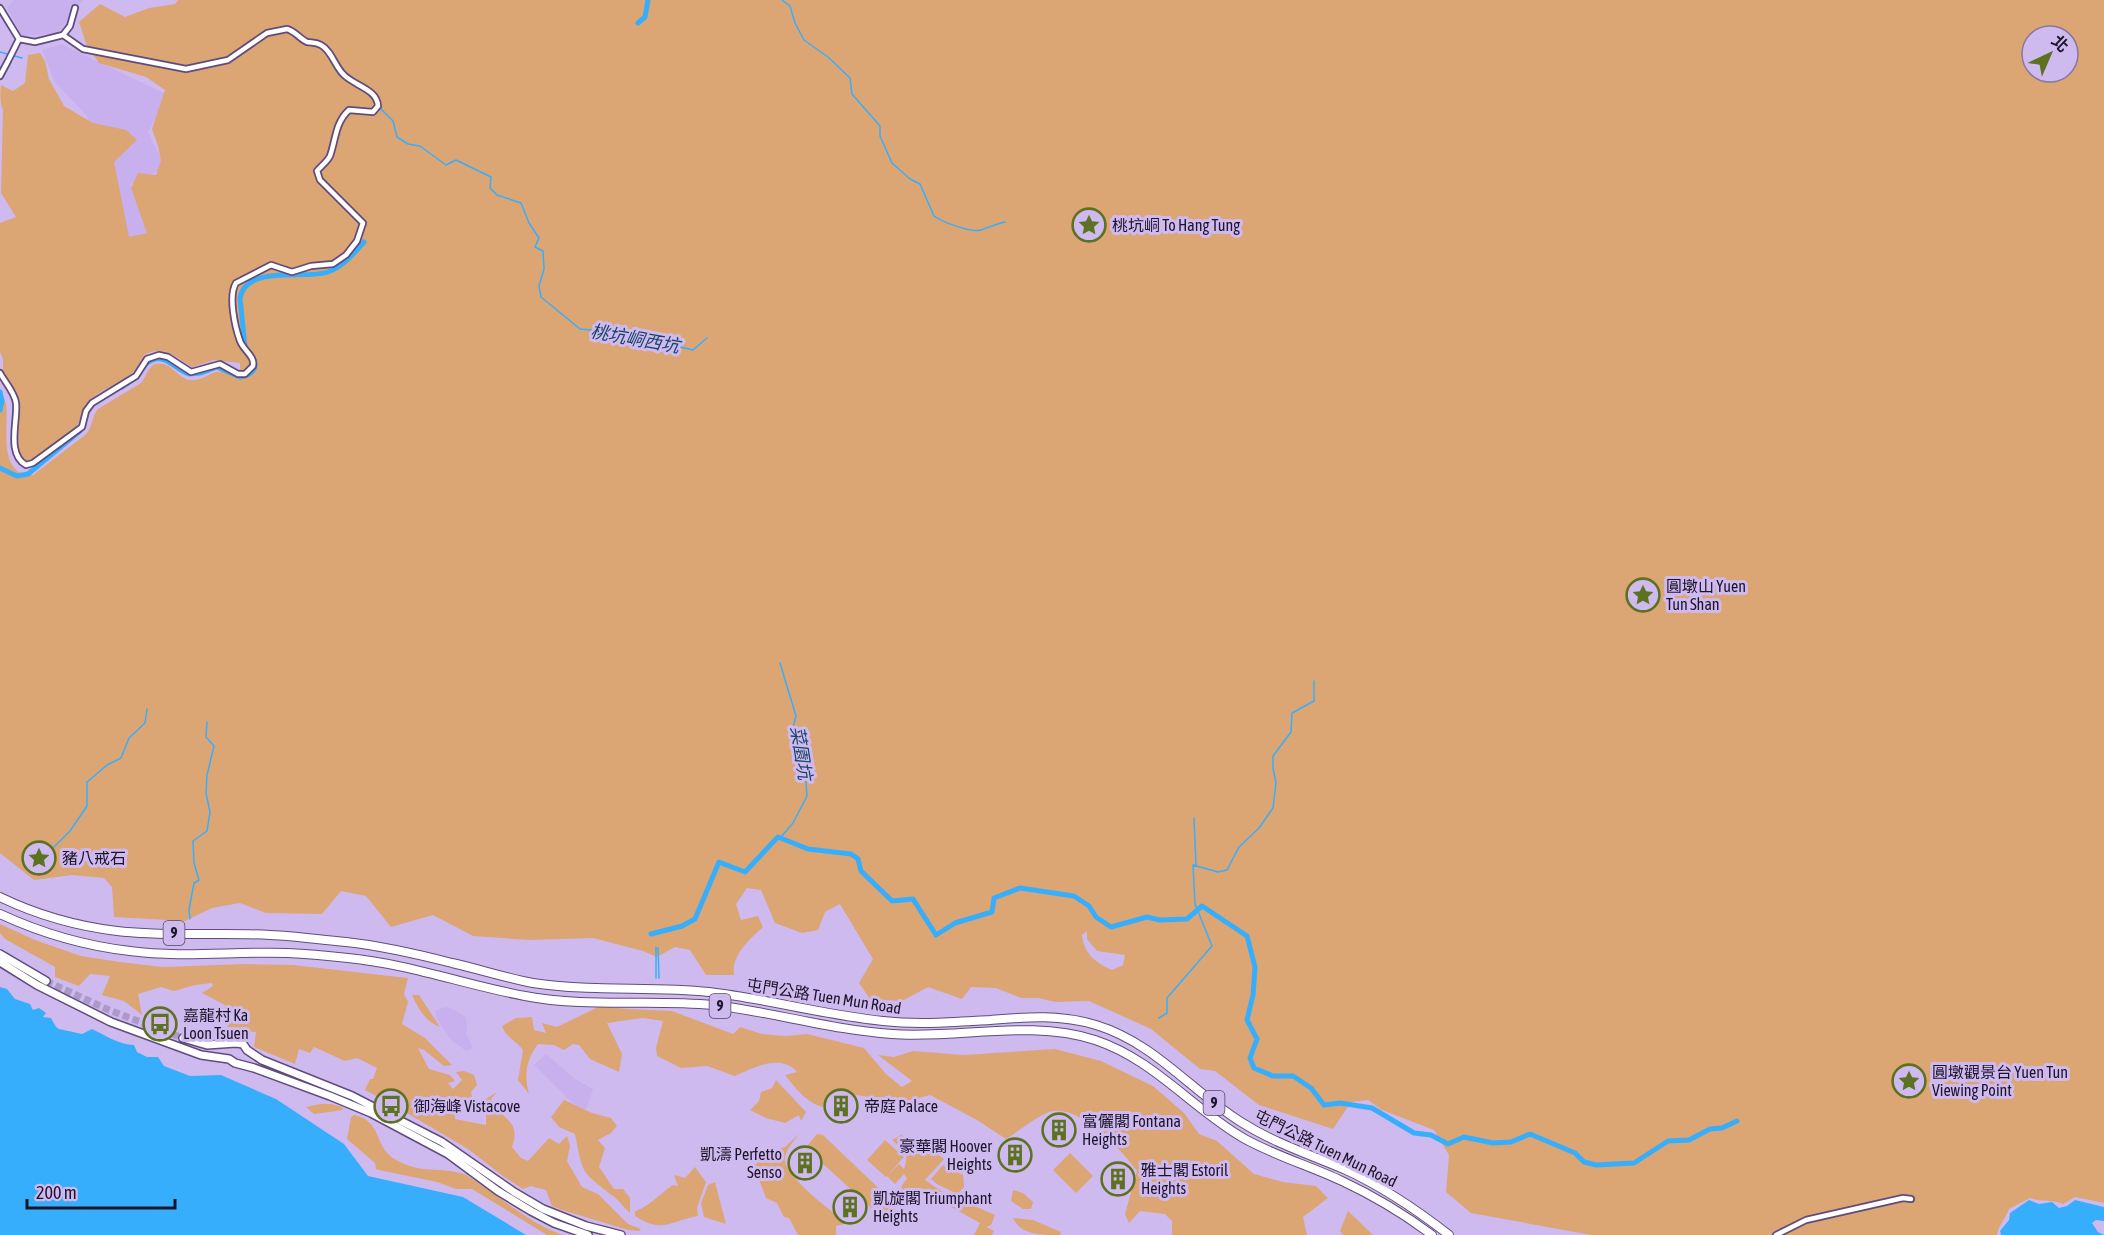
<svg xmlns="http://www.w3.org/2000/svg" width="2104" height="1235" font-family="'Asap Condensed','Noto Sans TC',sans-serif">
<style>
.built{fill:#c8afed}
.green{fill:#dca574;fill-rule:evenodd}
.water{fill:#37aefc}
.lines{fill:none;stroke-linecap:round;stroke-linejoin:round}
.stream{stroke:#37aefc;stroke-width:1.5}
.canal{stroke:#37aefc;stroke-width:5}
.primary-tunnel{stroke:#ab99c8;stroke-width:7;stroke-dasharray:7 3.5;stroke-linecap:butt}
.minor-casing{stroke:#604c7c;stroke-width:8}
.primary-casing{stroke:#604c7c;stroke-width:10}
.motorway-casing{stroke:#604c7c;stroke-width:10}
.minor{stroke:#fff;stroke-width:4.5}
.primary{stroke:#fff;stroke-width:7}
.motorway{stroke:#fff;stroke-width:8}
.labels{text-anchor:middle;stroke-width:6;stroke-linejoin:round;paint-order:stroke}
.shield{fill:#cfbaf0;stroke:#524664;stroke-width:1.5}
.shield-label{font-size:15px;font-weight:bold;fill:#1c1428}
.poi-label{font-size:16px;fill:#1c1428;stroke:#cfbaf0;text-anchor:start}
.street-label{font-size:16px;fill:#1c1428;stroke:#cfbaf0}
.water-label{font-size:18px;font-style:italic;fill:#174565;stroke:#cfbaf0}
</style>
<rect width="100%" height="100%" fill="#cfbaf0"/>
<path class="built" d="M 14,0 L 83,0 L 58,33 L 22,36 L 7,7 Z
M 61,44 L 168,95 L 148,132 L 165,168 L 130,184 L 155,255 L 124,241 L 87,116 L 55,82 L 42,50 Z
M 445,1007 L 453,1009 L 466,1017 L 467,1028 L 466,1033 L 473,1048 L 466,1051 L 450,1039 L 437,1019 L 435,1011 Z
M 546,1054 L 575,1079 L 593,1089 L 587,1108 L 581,1111 L 534,1065 Z"/>
<path class="green" d="M 178,0 L 2104,0 L 2104,1203 L 2075,1197 L 2063,1204 C 2052,1199 2041,1202 2030,1198 L 2009,1209 C 2006,1218 1998,1226 1997,1235 L 1591,1235 L 1471,1213 L 1446,1192 L 1449,1155 L 1434,1130 L 1382,1110 L 1368,1100 L 1351,1102 L 1333,1129 L 1259,1105 L 1215,1071 L 1200,1069 L 1151,1029 L 1089,1001 L 1056,1002 L 1038,998 L 1021,998 L 996,988 L 971,987 L 962,999 L 928,987 L 902,1001 L 870,999 L 859,983 L 873,959 L 840,904 L 825,912 L 818,930 L 802,933 L 775,923 L 761,890 L 747,888 L 736,904 L 741,920 L 758,916 L 763,927 C 750,939 731,955 734,975 L 706,975 L 690,950 L 675,947 L 657,957 L 643,951 L 593,938 L 530,940 L 473,936 L 433,915 L 391,927 L 366,896 L 341,891 L 322,914 L 266,913 L 240,903 L 212,908 L 185,921 L 114,917 L 112,887 L 104,878 L 72,875 L 34,880 L 0,853 L 0,392 C 2,396 6,400 6,405 C 9,424 0,460 19,472 C 22,474 29,474 33,475 L 85,435 C 93,428 91,417 98,409 L 141,383 C 146,377 149,366 155,364 C 170,360 177,377 189,380 C 200,382 207,374 217,372 C 224,371 233,375 240,377 L 240,363 L 214,360 L 192,367 C 181,361 172,351 159,351 C 139,351 143,364 132,373 C 119,386 98,389 86,404 C 81,410 82,419 77,425 C 71,434 39,454 29,462 L 22,458 L 18,446 L 19,402 L 3,373 L 3,359 L 0,352 L 0,223 L 16,217 L 1,193 L 3,110 C 0,104 0,93 1,85 L 13,91 L 25,83 L 28,55 L 40,53 L 45,61 L 49,79 L 64,106 L 93,123 L 126,130 L 137,140 L 114,162 L 129,237 L 147,233 L 131,188 L 138,173 L 156,175 L 161,161 L 158,146 L 152,129 L 165,90 L 146,77 L 99,63 L 87,46 L 79,22 L 100,4 L 125,17 L 149,8 L 175,4 ZM 2032,36 L 2068,36 L 2068,72 L 2032,72 ZM 1087,931 L 1087,939 L 1097,951 L 1125,955 L 1123,965 L 1112,970 C 1096,963 1084,954 1082,935 Z
M 0,924 L 35,940 L 81,956 L 120,962 L 163,967 L 245,964 L 293,965 L 408,978 L 404,994 L 408,1002 L 402,1024 L 425,1038 L 452,1065 L 444,1066 L 424,1050 L 418,1048 L 429,1069 L 450,1075 L 455,1081 L 448,1083 L 453,1089 L 462,1080 L 456,1072 L 464,1071 L 474,1075 L 477,1085 L 471,1092 L 474,1108 L 456,1104 L 455,1119 L 486,1125 L 486,1099 L 497,1092 L 491,1099 C 500,1120 522,1119 512,1147 L 521,1158 L 528,1161 L 549,1138 L 559,1144 L 567,1136 L 570,1146 L 567,1161 L 582,1187 L 598,1194 L 628,1224 L 641,1229 L 639,1231 L 628,1230 L 562,1210 L 552,1206 L 546,1190 L 531,1186 L 523,1189 L 503,1176 L 468,1149 L 390,1103 L 365,1090 L 370,1079 L 373,1079 L 377,1068 L 357,1058 L 345,1061 L 314,1047 L 310,1053 L 299,1049 L 295,1064 L 254,1047 L 256,1032 L 242,1031 L 227,1027 L 230,1021 L 224,1011 L 225,1005 L 202,993 L 213,986 L 212,983 L 195,985 L 174,991 L 161,987 L 138,994 L 142,1015 L 124,1001 L 102,995 L 110,976 L 90,974 L 79,986 L 55,977 L 55,967 L 5,939 L 0,933 Z
M 412,995 L 419,995 L 440,1027 C 425,1021 419,1010 412,995 Z
M 600,1006 L 627,1009 L 672,1011 L 733,1034 L 740,1027 L 762,1034 L 786,1036 L 807,1034 L 864,1048 L 886,1074 L 902,1087 L 912,1081 L 878,1055 L 894,1057 L 913,1051 L 964,1055 L 1055,1049 L 1101,1061 L 1153,1086 L 1184,1113 L 1199,1134 L 1217,1141 L 1254,1174 L 1283,1182 L 1316,1186 L 1328,1198 L 1303,1217 L 1307,1235 L 1172,1235 L 1172,1221 L 1165,1214 L 1140,1211 L 1129,1223 L 1125,1214 L 1137,1171 C 1122,1150 1078,1102 1049,1112 C 1036,1117 1019,1131 1006,1139 L 977,1120 L 930,1095 L 906,1102 L 834,1092 L 822,1107 C 805,1101 796,1089 785,1075 L 797,1072 C 781,1053 753,1068 735,1076 L 707,1066 L 681,1068 L 657,1056 L 656,1048 L 663,1021 L 643,1018 L 607,1023 L 622,1054 L 619,1072 L 590,1059 L 579,1045 L 573,1044 L 564,1050 L 554,1045 L 538,1044 C 526,1060 524,1075 529,1094 L 518,1080 L 523,1050 C 516,1040 506,1038 502,1026 L 516,1018 L 532,1017 L 534,1030 L 546,1033 L 542,1023 L 557,1027 Z
M 776,1080 L 806,1112 L 801,1121 L 799,1115 L 785,1123 L 766,1118 L 750,1110 L 759,1101 L 761,1092 L 772,1088 Z
M 564,1100 L 592,1113 L 611,1118 L 617,1126 L 611,1133 L 598,1140 L 605,1148 L 599,1167 L 614,1189 L 623,1189 L 630,1198 L 630,1213 C 624,1208 620,1201 613,1196 C 581,1171 583,1175 575,1134 L 559,1127 L 551,1117 Z
M 320,1104 L 331,1104 L 342,1107 L 343,1110 L 314,1114 L 306,1107 Z
M 354,1115 C 382,1121 374,1145 393,1158 C 421,1176 440,1165 466,1175 C 498,1194 527,1223 563,1235 L 547,1235 L 472,1189 L 456,1189 L 437,1182 L 379,1170 L 376,1169 L 375,1163 L 347,1139 L 351,1117 Z
M 799,1134 C 794,1141 785,1150 785,1159 C 784,1176 833,1213 848,1223 L 836,1226 L 836,1235 L 798,1235 L 789,1218 L 784,1217 L 777,1203 L 766,1198 L 754,1166 L 770,1152 L 785,1147 Z
M 817,1134 L 823,1135 L 893,1202 L 895,1210 L 887,1219 L 880,1216 L 809,1151 L 808,1145 Z
M 901,1135 L 932,1150 L 944,1159 L 925,1180 L 941,1191 L 995,1215 L 991,1225 L 986,1227 L 994,1231 L 992,1235 L 974,1235 L 980,1223 L 919,1189 L 910,1198 L 901,1187 L 907,1178 L 904,1174 L 895,1184 L 887,1176 L 899,1164 L 904,1169 C 910,1152 904,1151 892,1140 Z
M 885,1140 L 904,1157 L 886,1177 L 867,1160 Z
M 1070,1153 L 1093,1176 L 1076,1193 L 1053,1170 Z
M 943,1165 L 963,1175 L 964,1187 L 957,1194 L 937,1184 L 931,1179 Z
M 695,1167 L 706,1182 L 697,1208 L 698,1216 C 670,1221 662,1234 635,1216 L 635,1211 C 646,1209 662,1192 673,1185 L 678,1186 L 674,1175 L 685,1178 Z
M 715,1182 L 726,1224 L 704,1217 L 701,1203 L 708,1185 Z
M 1013,1190 L 1023,1193 L 1033,1202 L 1031,1209 L 1023,1209 L 1011,1201 Z
M 1348,1211 L 1373,1235 L 1343,1235 L 1340,1231 Z
M 1013,1218 L 1033,1220 L 1061,1232 L 1060,1235 C 1039,1235 1021,1235 1013,1218 Z"/>
<path class="water" d="M 0,987 L 7,989 L 15,999 L 30,1004 L 33,1010 L 39,1008 L 46,1013 L 43,1017 L 51,1018 L 56,1027 L 59,1029 L 82,1034 L 92,1029 C 105,1035 119,1045 134,1045 L 137,1052 L 147,1057 L 158,1057 L 164,1066 L 190,1076 L 221,1075 L 276,1099 L 344,1144 L 368,1176 L 463,1197 L 526,1235 L 0,1235 Z
M 2029,1200 L 2039,1204 L 2052,1202 L 2059,1208 L 2067,1206 L 2075,1200 L 2104,1207 L 2104,1221 L 2096,1220 L 2092,1223 L 2098,1232 L 2104,1235 L 2001,1235 L 2000,1231 L 2009,1220 L 2010,1213 Z"/>
<g class="lines">
<path class="stream" d="M 782,0 L 790,6 L 795,23 L 804,40 L 828,57 L 850,78 L 852,94 L 880,126 L 880,136 L 892,163 L 910,179 L 920,184 L 934,216 C 942,222 971,233 981,230 C 989,227 996,224 1005,222
M 0,52 L 22,58
M 379,107 L 393,121 L 397,137 L 408,144 L 420,146 L 446,165 L 456,160 L 491,177 L 490,188 L 497,195 L 521,203 L 529,223 L 539,238 L 535,247 L 543,251 L 544,269 L 539,286 L 541,297 L 580,329 L 605,331 L 625,339 L 637,337 L 693,350 L 707,338
M 780,663 L 796,716 L 793,728 L 799,758 L 805,769 L 807,796 L 793,823 L 782,836
M 1194,818 L 1196,865
M 42,865 L 51,857 L 53,848 L 70,831 L 87,806 L 87,782 L 107,765 L 121,758 L 129,738 L 145,723 L 147,709
M 190,919 L 189,910 L 194,883 L 199,880 L 194,863 L 193,841 L 207,831 L 210,812 L 206,793 L 207,775 L 214,746 L 206,737 L 207,722
M 656,947 L 656,978
M 658,948 L 659,978
M 1159,1018 L 1167,1013 L 1167,998 L 1212,946 L 1195,904 L 1193,865 L 1218,872 L 1227,870 L 1239,847 L 1259,828 L 1273,808 L 1276,782 L 1273,769 L 1273,756 L 1291,732 L 1292,713 L 1314,701 L 1314,681"/>
<path class="canal" d="M 638,23 L 645,17 L 648,0
M 247,350 L 245,347 L 240,298 C 247,264 304,280 328,272 C 344,266 353,254 364,242
M 144,365 C 164,349 172,368 189,374 L 201,373 L 217,367 L 240,377 C 251,375 260,368 252,357
M 122,387 L 138,375
M 0,392 L 2,401 L 0,410
M 0,468 L 17,476 L 28,474 L 80,431 L 83,425
M 651,934 L 682,926 L 695,919 L 719,862 L 745,872 L 778,837 L 808,849 L 851,854 L 858,859 L 861,871 L 892,901 L 913,899 L 936,935 L 955,923 L 992,912 L 994,898 L 1020,888 L 1074,896 L 1089,906 L 1096,917 L 1111,927 L 1147,917 L 1160,920 L 1187,919 L 1202,906 L 1247,936 L 1255,967 L 1253,995 L 1247,1020 L 1257,1039 L 1250,1058 L 1254,1068 L 1273,1076 L 1293,1076 L 1311,1088 L 1324,1105 L 1340,1103 L 1372,1108 L 1414,1133 L 1431,1135 L 1448,1144 L 1464,1137 L 1493,1143 L 1511,1142 L 1530,1134 L 1575,1153 L 1584,1162 L 1596,1165 L 1634,1163 L 1668,1141 L 1689,1140 L 1710,1129 L 1722,1128 L 1737,1121"/>
<path class="primary-tunnel" d="M 46,981 L 109,1010 L 183,1038"/>
<defs>
<path id="minor" d="M 0,8 L 19,39 L 9,59
M 63,35 L 70,26 L 75,8
M 0,76 L 8,61
M 0,373 C 5,382 15,393 16,403 C 18,421 6,454 26,465 L 33,463 L 82,427 L 86,411 L 92,403 L 136,376 L 147,359 L 159,355 L 168,357 L 191,372 L 220,364 L 238,374 L 245,374 L 253,366 C 255,356 244,351 240,341 C 235,327 228,296 236,283 L 271,265 L 292,272 L 311,266 L 333,264 L 346,255 L 357,241 L 363,223 L 320,180 L 317,171 C 321,166 327,162 330,156 C 336,139 335,123 349,110 L 373,112 L 378,106 C 377,89 355,86 344,75 C 335,67 332,51 321,45 C 316,42 312,43 307,42 C 300,39 295,31 287,29 L 267,33 L 228,60 L 186,69 L 83,49 L 63,35 L 35,42 L 19,39
M 1776,1235 L 1806,1220 L 1903,1198 L 1911,1199"/>
<path id="primary" d="M 0,954 L 46,981
M 0,962 L 37,985 L 111,1022 L 201,1055 L 229,1059 L 235,1063 L 254,1068 L 330,1096 L 371,1113 L 448,1154 L 498,1191 L 531,1211 L 554,1223 L 588,1235
M 183,1038 L 207,1045 L 236,1043 L 243,1044 L 247,1050 L 262,1060 L 352,1096 L 442,1142 L 514,1192 L 543,1209 L 586,1226 L 621,1235"/>
<path id="motorway" d="M 0,897 C 37,915 77,926 117,931 C 166,937 220,932 270,935 C 296,936 321,940 346,942 C 382,946 417,954 452,963 C 479,969 506,978 533,983 C 591,992 651,986 709,992 C 768,999 824,1015 883,1021 C 918,1025 954,1022 990,1020 C 1027,1017 1060,1014 1096,1025 C 1155,1043 1191,1091 1241,1122 C 1274,1143 1311,1155 1346,1170 C 1383,1187 1417,1210 1449,1235
M 0,914 C 41,933 86,946 130,951 C 182,958 236,951 288,953 C 308,954 329,956 348,958 C 409,964 466,985 525,996 C 587,1008 651,999 713,1005 C 773,1012 832,1030 892,1034 C 959,1039 1030,1019 1095,1040 C 1155,1060 1191,1108 1245,1139 C 1276,1156 1310,1166 1342,1181 C 1374,1196 1404,1214 1432,1235"/>
</defs>
<use href="#minor" class="minor-casing"/>
<use href="#primary" class="primary-casing"/>
<use href="#motorway" class="motorway-casing"/>
<use href="#minor" class="minor"/>
<use href="#primary" class="primary"/>
<use href="#motorway" class="motorway"/>
</g>
<defs>
<symbol id="sight-ring" viewBox="-11 -11 22 22"><circle r="9.5" fill="#cfbaf0" stroke="#5d7221" stroke-width="1.5"/><path d="M0-6L1.8-2.2L6-1.7L2.9 1.2L3.7 5.4L0 3.3L-3.7 5.4L-2.9 1.2L-6-1.7L-1.8-2.2Z" fill="#5d7221"/></symbol>
<symbol id="bus-ring" viewBox="-11 -11 22 22"><circle r="9.5" fill="#cfbaf0" stroke="#5d7221" stroke-width="1.5"/><path d="M-5-6H5V4H4V6H2V4H-2V6H-4V4H-5ZM-3.5-4V0h7V-4ZM-3.5 1.2v1.5H-2V1.2ZM2 1.2v1.5H3.5V1.2Z" fill="#5d7221"/></symbol>
<symbol id="building-ring" viewBox="-11 -11 22 22"><circle r="9.5" fill="#cfbaf0" stroke="#5d7221" stroke-width="1.5"/><path d="M-4-6H4V6H1V3H-1V6H-4ZM-2.5-4.3h1.7v1.8h-1.7ZM.8-4.3h1.7v1.8H.8ZM-2.5-1h1.7V.8h-1.7ZM.8-1h1.7V.8H.8Z" fill="#5d7221"/></symbol>
</defs>
<g fill-rule="evenodd">
<use href="#sight-ring" x="1070" y="206" width="38" height="38"/>
<use href="#sight-ring" x="1624" y="576" width="38" height="38"/>
<use href="#sight-ring" x="20" y="839" width="38" height="38"/>
<use href="#bus-ring" x="141" y="1005" width="38" height="38"/>
<use href="#sight-ring" x="1890" y="1062" width="38" height="38"/>
<use href="#bus-ring" x="372" y="1087" width="38" height="38"/>
<use href="#building-ring" x="822" y="1087" width="38" height="38"/>
<use href="#building-ring" x="1040" y="1111" width="38" height="38"/>
<use href="#building-ring" x="996" y="1136" width="38" height="38"/>
<use href="#building-ring" x="786" y="1144" width="38" height="38"/>
<use href="#building-ring" x="1099" y="1160" width="38" height="38"/>
<use href="#building-ring" x="831" y="1188" width="38" height="38"/>
</g>
<g class="labels">
<g class="shield">
<rect x="163.5" y="921" width="21" height="24" rx="4.5"/>
<rect x="709.5" y="994" width="21" height="24" rx="4.5"/>
<rect x="1203.5" y="1091" width="21" height="24" rx="4.5"/>
</g>
<g class="shield-label">
<text x="174" y="938">9</text>
<text x="720" y="1011">9</text>
<text x="1214" y="1108">9</text>
</g>
<g class="poi-label">
<text x="1112" y="231">桃坑峒 To Hang Tung</text>
<text x="1666" y="592">圓墩山 Yuen<tspan x="1666" dy="18">Tun Shan</tspan></text>
<text x="62" y="864">豬八戒石</text>
<text x="183" y="1021">嘉龍村 Ka<tspan x="183" dy="18">Loon Tsuen</tspan></text>
<text x="1932" y="1078">圓墩觀景台 Yuen Tun<tspan x="1932" dy="18">Viewing Point</tspan></text>
<text x="414" y="1112">御海峰 Vistacove</text>
<text x="864" y="1112">帝庭 Palace</text>
<text x="1082" y="1127">富儷閣 Fontana<tspan x="1082" dy="18">Heights</tspan></text>
<text x="992" y="1152" text-anchor="end">豪華閣 Hoover<tspan x="992" dy="18">Heights</tspan></text>
<text x="782" y="1160" text-anchor="end">凱濤 Perfetto<tspan x="782" dy="18">Senso</tspan></text>
<text x="1141" y="1176">雅士閣 Estoril<tspan x="1141" dy="18">Heights</tspan></text>
<text x="873" y="1204">凱旋閣 Triumphant<tspan x="873" dy="18">Heights</tspan></text>
</g>
<g class="street-label">
<text transform="translate(824 996) rotate(9)" y="6">屯門公路 Tuen Mun Road</text>
<text transform="translate(1326 1148) rotate(26)" y="6">屯門公路 Tuen Mun Road</text>
</g>
<g class="water-label">
<text transform="translate(635 339) rotate(10)" y="6">桃坑峒西坑</text>
<text transform="translate(801 753) rotate(81)" y="6">菜園坑</text>
</g>
</g>
<g transform="translate(2050 54) rotate(44)"><circle r="28" fill="#cfbaf0" stroke="#8778a0" stroke-width="1.5"/>
<path d="M0-4.5L10 22L0 15L-10 22Z" fill="#5d7221"/>
<text y="-9" font-size="16" font-weight="bold" text-anchor="middle" fill="#1c1428">北</text>
</g>
<path d="M27 1199v9h148v-9" fill="none" stroke="#1c1428" stroke-width="3"/>
<text x="36" y="1199" font-size="18" fill="#1c1428" stroke="#cfbaf0" stroke-width="4.5" paint-order="stroke">200 m</text>
</svg>
